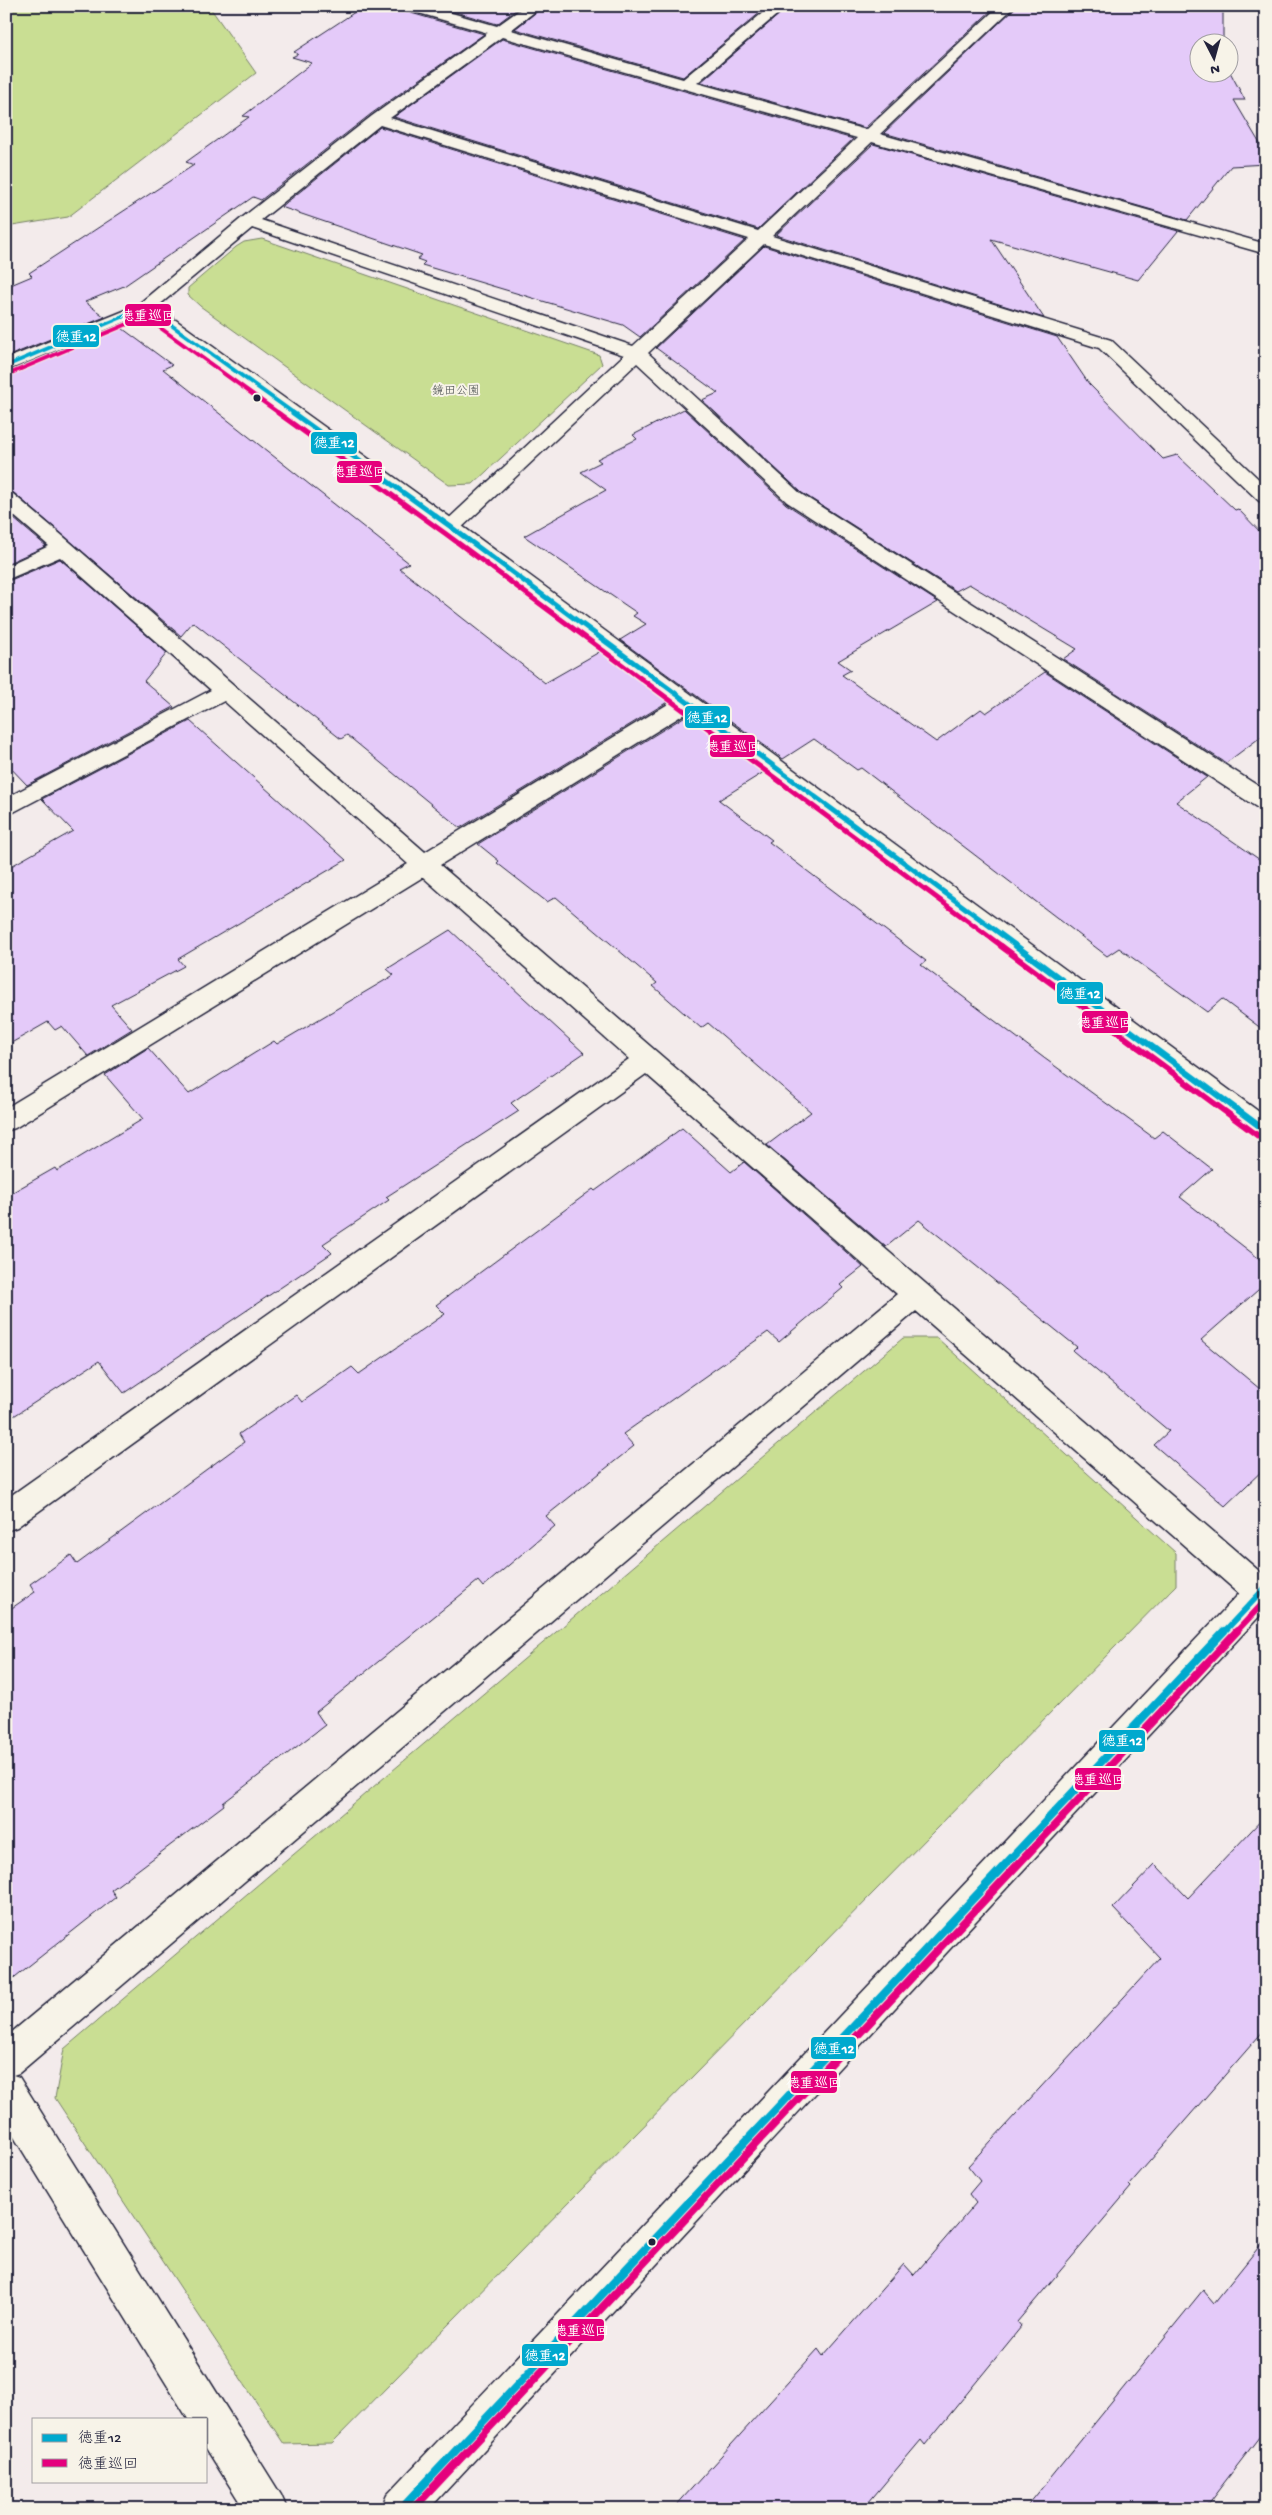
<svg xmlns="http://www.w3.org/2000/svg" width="1272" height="2515" font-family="'Gochi Hand','Klee One',sans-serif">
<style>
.green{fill:#c9de93;stroke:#768067}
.building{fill:#e4caf9;stroke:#22223b}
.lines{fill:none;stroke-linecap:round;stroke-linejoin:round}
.minor-casing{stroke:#22223b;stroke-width:3}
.tertiary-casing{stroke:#22223b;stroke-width:3}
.minor{fill:#f7f3e8;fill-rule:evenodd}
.tertiary{fill:#f7f3e8;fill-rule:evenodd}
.bus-1-far3-casing{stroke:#f7f3e8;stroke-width:6}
.bus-1-far2-casing{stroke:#f7f3e8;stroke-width:8}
.bus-1-far1-casing{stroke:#f7f3e8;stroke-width:10}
.bus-1-casing{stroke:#f7f3e8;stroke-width:12}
.bus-2-far3-casing{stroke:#f7f3e8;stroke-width:6}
.bus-2-far2-casing{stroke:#f7f3e8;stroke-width:8}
.bus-2-far1-casing{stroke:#f7f3e8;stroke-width:10}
.bus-2-casing{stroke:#f7f3e8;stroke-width:12}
.bus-1-far3{stroke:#00a9ce;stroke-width:4}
.bus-1-far2{stroke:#00a9ce;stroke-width:5}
.bus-1-far1{stroke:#00a9ce;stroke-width:6}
.bus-1{stroke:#00a9ce;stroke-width:8}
.bus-2-far3{stroke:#e5007d;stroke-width:4}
.bus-2-far2{stroke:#e5007d;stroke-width:5}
.bus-2-far1{stroke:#e5007d;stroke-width:6}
.bus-2{stroke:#e5007d;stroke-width:8}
.bus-dot{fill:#22223b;stroke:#f7f3e8;stroke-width:2}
.labels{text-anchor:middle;stroke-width:4;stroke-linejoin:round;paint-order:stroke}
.far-park-label{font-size:12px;fill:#4c5151;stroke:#f7f3e8}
.line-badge{stroke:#f7f3e8;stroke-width:2}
.badge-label{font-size:14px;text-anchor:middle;font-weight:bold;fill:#fff}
</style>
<rect width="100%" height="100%" fill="#f3ebeb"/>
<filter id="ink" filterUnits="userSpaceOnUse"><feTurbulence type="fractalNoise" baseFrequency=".02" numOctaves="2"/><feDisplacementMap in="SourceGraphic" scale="10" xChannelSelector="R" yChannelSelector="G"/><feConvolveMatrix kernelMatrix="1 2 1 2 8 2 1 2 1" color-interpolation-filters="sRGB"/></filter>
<g filter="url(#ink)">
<path class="green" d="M 6,6 L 209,6 L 256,73 L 68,217 L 6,227 Z
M 262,239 L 599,355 L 602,364 L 473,484 L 449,485 L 200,306 L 188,295 L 188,288 L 236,247 L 244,242 Z
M 903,1338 L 937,1338 L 1176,1553 L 1176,1585 L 332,2443 L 284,2444 L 55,2098 L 64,2049 Z"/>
<path class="building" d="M 364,6 L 401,6 L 404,11 L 484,34 L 371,114 L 261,200 L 253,197 L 124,286 L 85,302 L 105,317 L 6,357 L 6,287 L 32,276 L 29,273 L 194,165 L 186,162 L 249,117 L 243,116 L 312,63 L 292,57 L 298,54 L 294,52 Z
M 435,6 L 521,6 L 497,24 Z
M 544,6 L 768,6 L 683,77 L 515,29 Z
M 789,6 L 996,6 L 865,128 L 701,82 Z
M 1017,6 L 1223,6 L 1223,42 L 1200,42 L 1200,72 L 1230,72 L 1245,100 L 1234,100 L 1266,154 L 1266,164 L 1231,166 L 1187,220 L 884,133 Z
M 502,39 L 853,139 L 758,229 L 394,117 Z
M 380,127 L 745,240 L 640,337 L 623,325 L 422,265 L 425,262 L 417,259 L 422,255 L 281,207 Z
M 873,144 L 1178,231 L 1138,280 L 991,239 L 1044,318 L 776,235 Z
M 764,246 L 1057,337 L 1089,384 L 1163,459 L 1177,455 L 1235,510 L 1238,509 L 1266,538 L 1266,733 L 1226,763 L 1063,659 L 1077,649 L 969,584 L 956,591 L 802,493 L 702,400 L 718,393 L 656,348 Z
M 119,326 L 172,365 L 163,369 L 409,563 L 399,568 L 545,683 L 601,651 L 669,701 L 460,828 L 347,735 L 341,739 L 193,622 L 181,636 L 14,493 L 6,490 L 6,373 Z
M 684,409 L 786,504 L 938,602 L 838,661 L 851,670 L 842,675 L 936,742 L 981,709 L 986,713 L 1045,672 L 1207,777 L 1176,802 L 1266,864 L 1266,1032 L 1222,999 L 1207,1012 L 1119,948 L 1107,956 L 861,768 L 857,770 L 814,739 L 783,759 L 620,640 L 646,624 L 633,616 L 637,613 L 524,536 L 606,490 L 581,472 L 601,462 L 597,459 L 637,439 L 633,435 Z
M 6,512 L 46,546 L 6,564 Z
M 60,559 L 167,653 L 144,681 L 174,707 L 27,785 L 6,763 L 6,582 Z
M 687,715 L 764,772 L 719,800 L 772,840 L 769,842 L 926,961 L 921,965 L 1044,1058 L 1154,1138 L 1163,1131 L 1212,1169 L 1180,1197 L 1266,1264 L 1266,1283 L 1201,1340 L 1266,1394 L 1266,1467 L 1225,1506 L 1154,1445 L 1169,1431 L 1073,1351 L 1077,1347 L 919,1220 L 886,1247 L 767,1145 L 811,1112 L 708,1023 L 701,1028 L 653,986 L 657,983 L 556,897 L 547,902 L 497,863 L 499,861 L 478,844 Z
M 190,721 L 346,860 L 178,959 L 184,966 L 111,1005 L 132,1029 L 88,1056 L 62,1026 L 55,1030 L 48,1022 L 6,1046 L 6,869 L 73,831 L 42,799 Z
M 450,930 L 584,1053 L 511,1103 L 519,1111 L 386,1197 L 389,1200 L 323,1244 L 332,1253 L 124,1393 L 99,1361 L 6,1421 L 6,1196 L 55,1168 L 57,1171 L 143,1119 L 105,1075 L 148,1048 L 189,1094 L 274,1041 L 277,1044 L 394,975 L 387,969 Z
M 682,1128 L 731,1172 L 744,1162 L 863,1267 L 840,1285 L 843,1288 L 779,1342 L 768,1332 L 623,1434 L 634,1446 L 546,1516 L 555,1526 L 483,1587 L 478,1581 L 316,1712 L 325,1725 L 223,1803 L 224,1805 L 111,1890 L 116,1897 L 6,1984 L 6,1612 L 35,1592 L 30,1584 L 71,1555 L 77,1564 L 244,1442 L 239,1434 L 296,1395 L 302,1402 L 352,1367 L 359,1374 L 445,1314 L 436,1305 L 593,1189 L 595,1191 Z
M 1266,1815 L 1266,2028 L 1129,2185 L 1131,2187 L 1017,2322 L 1021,2327 L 925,2445 L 921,2440 L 863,2509 L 673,2509 L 818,2349 L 823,2356 L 904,2264 L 914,2275 L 976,2203 L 969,2194 L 980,2181 L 968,2166 L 1160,1958 L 1113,1908 L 1155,1864 L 1188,1898 Z
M 1266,2238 L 1266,2428 L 1204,2509 L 1025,2509 L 1203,2290 L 1214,2303 Z"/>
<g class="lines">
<defs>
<path id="minor" d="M 403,6 L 427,6 L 497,26 L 525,6 L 542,6 L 511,30 L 683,79 L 771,6 L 787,6 L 697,83 L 866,130 L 999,6 L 1015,6 L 880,134 L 1266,244 L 1266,254 L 872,142 L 772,236 L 1111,340 L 1266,486 L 1266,503 L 1259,501 L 1099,348 L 764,244 L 648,353 L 801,494 L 1266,791 L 1266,810 L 1258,808 L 787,502 L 637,363 L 458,531 L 451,533 L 444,531 L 441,527 L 444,523 L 624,355 L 252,228 L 152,311 L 140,311 L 137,307 L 140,303 L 243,217 L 372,116 L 488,33 L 405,9 ZM 502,37 L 857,138 L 758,231 L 390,118 ZM 380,125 L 749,239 L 633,346 L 261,220 Z
M 6,492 L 13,494 L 71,543 L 425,852 L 678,698 L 686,696 L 694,698 L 697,703 L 694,708 L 440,865 L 1266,1577 L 1266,1606 L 1261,1608 L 1250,1603 L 916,1311 L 19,2073 L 13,2075 L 19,2077 L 281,2495 L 287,2509 L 244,2509 L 206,2448 L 206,2419 L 188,2419 L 6,2124 L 6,2037 L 897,1294 L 646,1074 L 17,1527 L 6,1531 L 6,1499 L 629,1059 L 423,877 L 15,1128 L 6,1131 L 6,1108 L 408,864 L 224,701 L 6,816 L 6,798 L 211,690 L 60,557 L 6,580 L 6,566 L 49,546 L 6,509 Z"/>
<path id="tertiary" d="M 146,302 L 152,303 L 458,523 L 1266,1117 L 1266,1142 L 1257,1138 L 444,531 L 144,314 L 6,371 L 6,359 Z
M 1266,1572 L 1266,1609 L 429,2509 L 381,2509 L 387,2495 L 1255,1577 Z"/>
</defs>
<use href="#minor" class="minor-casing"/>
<use href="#tertiary" class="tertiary-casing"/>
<use href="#minor" class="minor"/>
<use href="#tertiary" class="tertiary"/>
<defs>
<path id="bus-1-far3" d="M 146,307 L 295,414
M 6,366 L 146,307"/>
<path id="bus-1-far2" d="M 293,413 L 451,527 L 1018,947"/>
<path id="bus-1-far1" d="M 1016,946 L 1266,1131
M 1223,1633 L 1266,1587"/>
<path id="bus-1" d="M 401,2509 L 1224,1631"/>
<path id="bus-2-far3" d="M 141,314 L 280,414
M 9,374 L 149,315"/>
<path id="bus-2-far2" d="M 278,413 L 446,534 L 1003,947"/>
<path id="bus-2-far1" d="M 1001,946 L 1261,1138
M 1235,1633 L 1266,1600"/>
<path id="bus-2" d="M 413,2509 L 1237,1631"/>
</defs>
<use href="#bus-1-far3" class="bus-1-far3-casing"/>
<use href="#bus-1-far2" class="bus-1-far2-casing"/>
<use href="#bus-1-far1" class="bus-1-far1-casing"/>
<use href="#bus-1" class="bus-1-casing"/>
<use href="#bus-2-far3" class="bus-2-far3-casing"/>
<use href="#bus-2-far2" class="bus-2-far2-casing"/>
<use href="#bus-2-far1" class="bus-2-far1-casing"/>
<use href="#bus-2" class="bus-2-casing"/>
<use href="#bus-1-far3" class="bus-1-far3"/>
<use href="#bus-1-far2" class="bus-1-far2"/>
<use href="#bus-1-far1" class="bus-1-far1"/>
<use href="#bus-1" class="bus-1"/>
<use href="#bus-2-far3" class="bus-2-far3"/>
<use href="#bus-2-far2" class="bus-2-far2"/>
<use href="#bus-2-far1" class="bus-2-far1"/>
<use href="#bus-2" class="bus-2"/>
</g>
</g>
<g class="bus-dot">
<circle cx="257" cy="398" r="4.5"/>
<circle cx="652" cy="2242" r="4.5"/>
</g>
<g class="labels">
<g class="far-park-label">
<text x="456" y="394">鏡田公園</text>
</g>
</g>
<g class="line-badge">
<rect x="124" y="303" width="48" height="24" rx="5" fill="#e5007d"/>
<rect x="52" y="324" width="48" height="24" rx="5" fill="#00a9ce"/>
<rect x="310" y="431" width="48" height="24" rx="5" fill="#00a9ce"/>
<rect x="336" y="460" width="47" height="24" rx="5" fill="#e5007d"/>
<rect x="684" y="705" width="47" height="24" rx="5" fill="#00a9ce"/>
<rect x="709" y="734" width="47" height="24" rx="5" fill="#e5007d"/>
<rect x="1056" y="981" width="48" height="24" rx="5" fill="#00a9ce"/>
<rect x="1081" y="1010" width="48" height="24" rx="5" fill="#e5007d"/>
<rect x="1098" y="1729" width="48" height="24" rx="5" fill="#00a9ce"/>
<rect x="1074" y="1767" width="48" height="24" rx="5" fill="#e5007d"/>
<rect x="810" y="2036" width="47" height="24" rx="5" fill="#00a9ce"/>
<rect x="790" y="2070" width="48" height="24" rx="5" fill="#e5007d"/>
<rect x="557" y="2318" width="48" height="24" rx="5" fill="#e5007d"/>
<rect x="521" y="2343" width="48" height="24" rx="5" fill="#00a9ce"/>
</g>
<g class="badge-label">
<text x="148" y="320">徳重巡回</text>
<text x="76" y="341">徳重12</text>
<text x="334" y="447">徳重12</text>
<text x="359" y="476">徳重巡回</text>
<text x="707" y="722">徳重12</text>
<text x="733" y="751">徳重巡回</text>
<text x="1080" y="998">徳重12</text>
<text x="1105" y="1027">徳重巡回</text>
<text x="1122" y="1745">徳重12</text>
<text x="1098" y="1784">徳重巡回</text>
<text x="834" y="2053">徳重12</text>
<text x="814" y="2087">徳重巡回</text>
<text x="581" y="2335">徳重巡回</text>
<text x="545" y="2360">徳重12</text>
</g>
<rect width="1272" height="2515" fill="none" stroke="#f7f3e8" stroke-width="25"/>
<rect x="12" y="12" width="1247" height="2490" fill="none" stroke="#22223b" stroke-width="2" filter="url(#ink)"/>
<rect x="32" y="2418" width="175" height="65" fill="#f7f3e8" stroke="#a29fa3"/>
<rect x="42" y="2434" width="25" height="8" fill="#00a9ce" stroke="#a29fa3"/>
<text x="78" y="2442" font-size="15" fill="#22223b">徳重12</text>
<rect x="42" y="2459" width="25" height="8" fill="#e5007d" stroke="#a29fa3"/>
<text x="78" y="2468" font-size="15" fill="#22223b">徳重巡回</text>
<g transform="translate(1214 58) rotate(174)"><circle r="24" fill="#f7f3e8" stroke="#a29fa3"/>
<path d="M0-4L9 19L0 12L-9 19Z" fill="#22223b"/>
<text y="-8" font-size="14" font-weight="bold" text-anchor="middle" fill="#22223b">N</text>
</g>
</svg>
